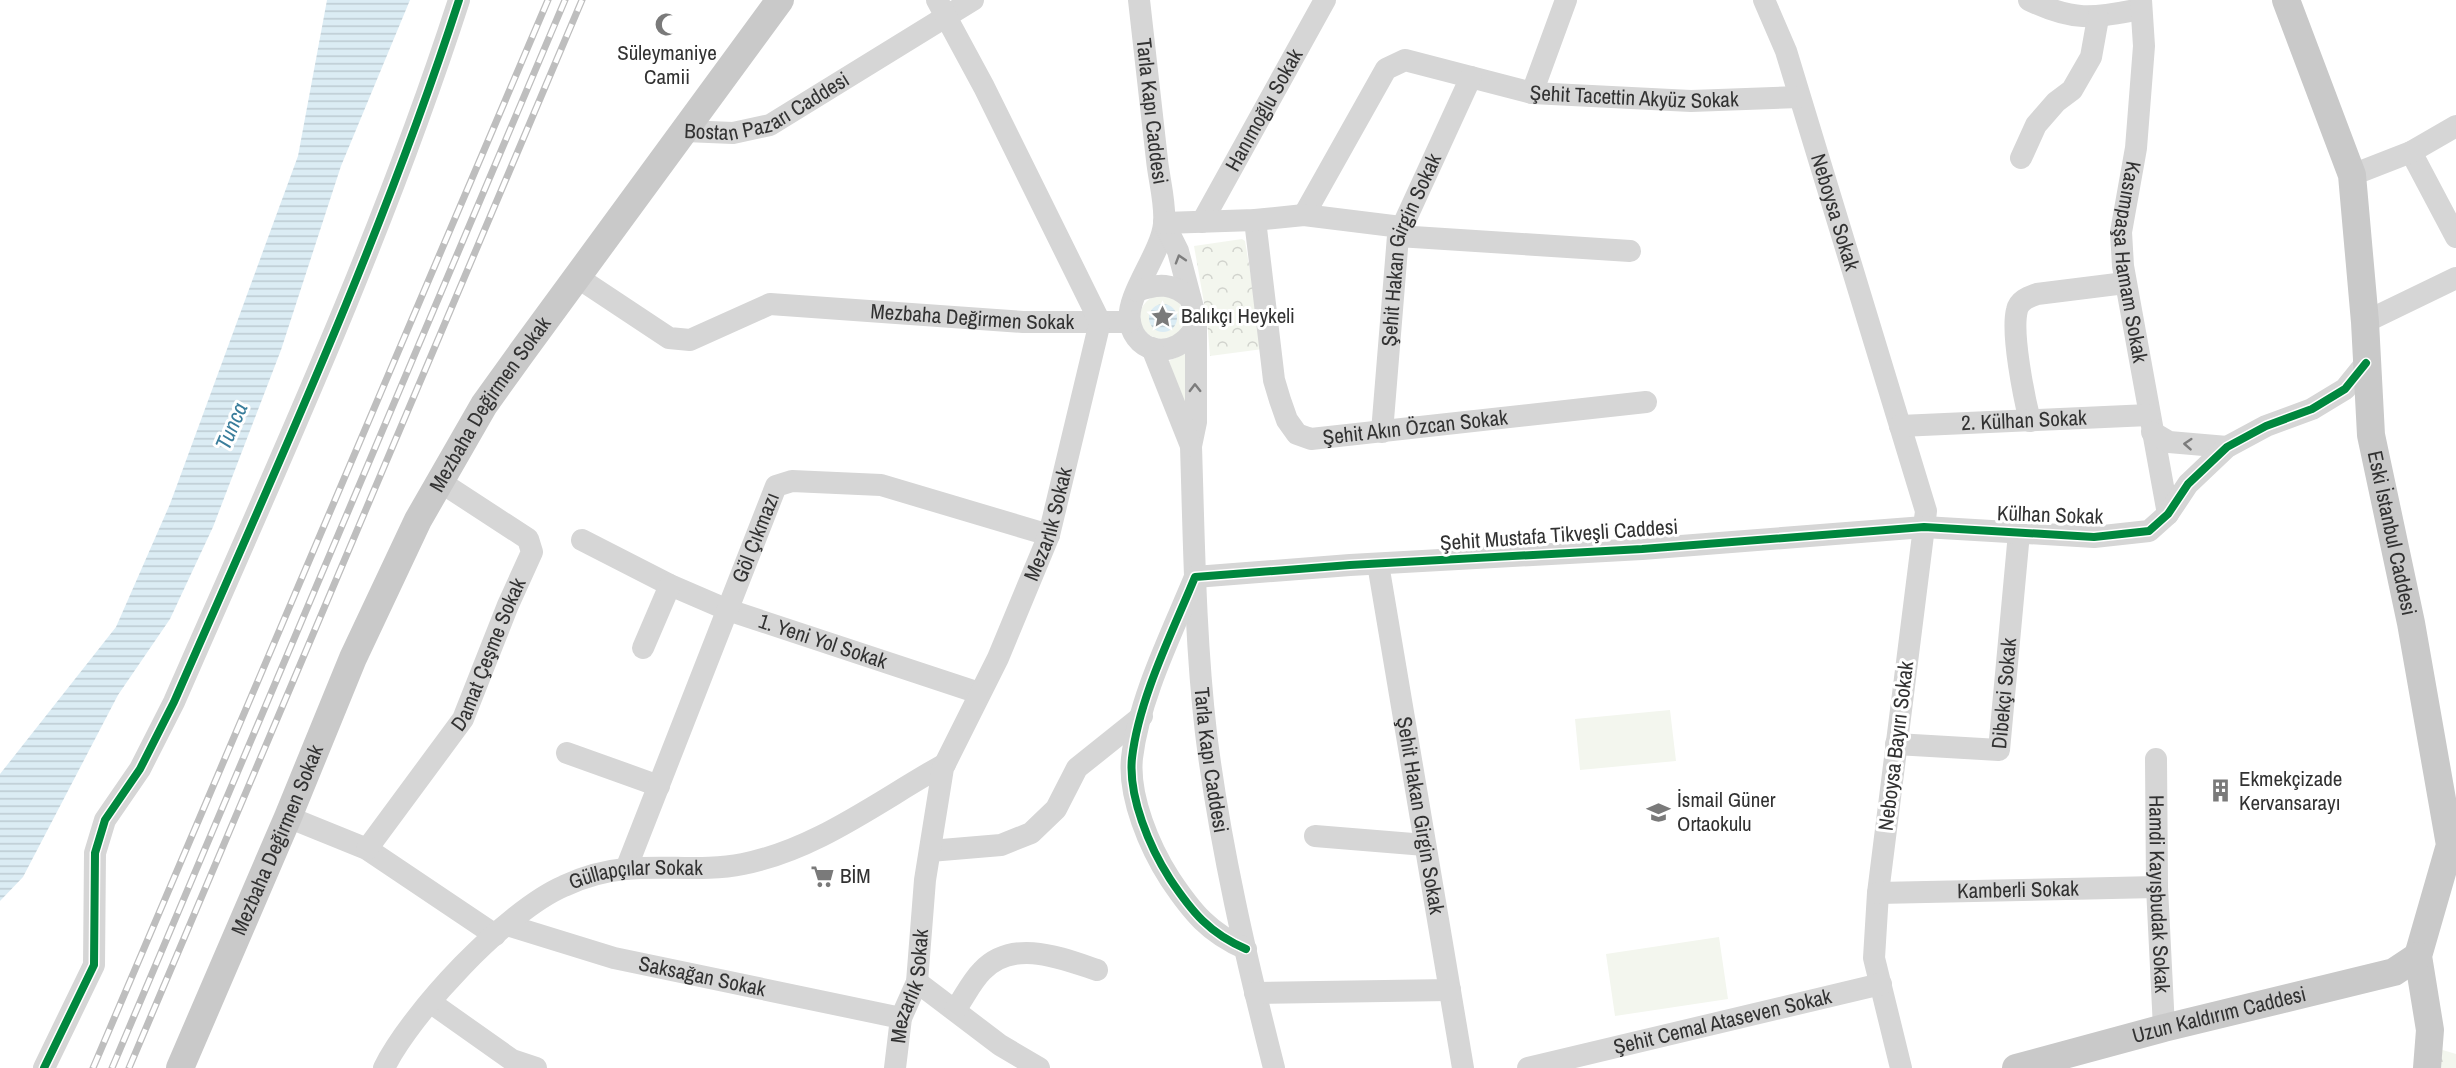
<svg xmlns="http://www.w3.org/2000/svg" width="2456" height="1068" font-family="'Archivo Narrow',sans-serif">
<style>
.grass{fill:#f3f6ee}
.forest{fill:url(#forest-crowns)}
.water{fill:url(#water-rules)}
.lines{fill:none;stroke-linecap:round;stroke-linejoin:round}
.minor{stroke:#d6d6d6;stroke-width:22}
.major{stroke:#c9c9c9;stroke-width:28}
.rail-casing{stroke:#bebebe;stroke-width:7}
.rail{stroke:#fff;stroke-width:4.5;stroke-dasharray:14;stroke-linecap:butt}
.cycleway-casing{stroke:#fff;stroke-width:11}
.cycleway{stroke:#00873e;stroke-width:8}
.oneway{stroke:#7c7c7c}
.labels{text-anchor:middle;stroke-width:6;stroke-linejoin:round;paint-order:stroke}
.poi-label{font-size:21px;fill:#323232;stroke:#fff;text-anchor:start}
.street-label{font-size:21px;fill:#323232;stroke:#fff}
.water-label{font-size:22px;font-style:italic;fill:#397d9b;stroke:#fff}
</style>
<defs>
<pattern id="forest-crowns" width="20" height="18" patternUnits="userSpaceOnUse" patternTransform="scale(1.5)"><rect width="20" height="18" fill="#f3f6ee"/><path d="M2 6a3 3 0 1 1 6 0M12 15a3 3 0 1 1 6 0" fill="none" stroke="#d1d3cd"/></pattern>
<pattern id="water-rules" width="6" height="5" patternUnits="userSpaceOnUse" patternTransform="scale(1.5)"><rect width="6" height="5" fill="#dbecf4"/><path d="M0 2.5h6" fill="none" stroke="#bccbd2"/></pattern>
</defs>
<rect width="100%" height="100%" fill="#fff"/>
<path class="grass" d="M1140 317a22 22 0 1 1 44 0a22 22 0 1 1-44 0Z
M 1186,353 L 1188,416 L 1169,361 Z
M 1670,710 L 1676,761 L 1580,770 L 1575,719 Z
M 1719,937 L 1728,999 L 1615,1016 L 1606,954 Z"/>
<path class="forest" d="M 1242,239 L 1245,241 L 1263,349 L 1210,356 L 1207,320 L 1194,246 Z
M 2436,1048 L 2456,1054 L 2456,1068 L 2433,1068 Z"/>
<path class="water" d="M 327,0 L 410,0 L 341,166 L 281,350 L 213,527 L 170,619 L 118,695 L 23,877 L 0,901 L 0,774 L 116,627 L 170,504 L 298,156 Z
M1149 318a14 14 0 1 1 28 0a14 14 0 1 1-28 0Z"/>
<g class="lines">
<g class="minor">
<path id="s1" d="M 1139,0 C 1145,53 1151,106 1157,160 C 1159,180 1166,204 1164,224 C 1161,254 1125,296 1130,322 C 1136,356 1177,359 1194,329"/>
<path id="s2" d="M 1764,0 L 1786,51 L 1926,511 L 1878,893 L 1874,958 L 1901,1068"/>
<path d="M 2029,0 C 2072,21 2093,19 2140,9"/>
<path id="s3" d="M 2141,0 L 2144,46 L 2136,148 L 2121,232 L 2123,266 L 2168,514"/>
<path d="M 1532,93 L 1566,0"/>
<path id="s4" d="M 685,131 L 733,133 L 770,125 L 973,0"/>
<path d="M 2411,152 L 2456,237"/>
<path d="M 2021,158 L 2036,125 L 2056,102 L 2072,90 L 2091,57 L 2098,18"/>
<path d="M 2352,175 L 2411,152 L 2456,126"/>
<path id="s5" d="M 1304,215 L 1386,69 L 1405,60 L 1532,93 L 1691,101 L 1799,97"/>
<path id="s6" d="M 1255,220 L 1274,380 L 1280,400 L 1287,420 L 1297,434 L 1311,439 L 1646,402"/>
<path id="s7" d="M 1202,222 L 1325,0"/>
<path id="s8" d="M 1164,223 L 1178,251 L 1196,319 L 1196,422 L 1191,446 C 1194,541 1195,638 1206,733 C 1220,846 1246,958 1274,1068"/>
<path d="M 1164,223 L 1255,220 L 1304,215 L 1401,227"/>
<path d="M 1398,236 L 1630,251"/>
<path id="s9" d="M 577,277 L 669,338 L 690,340 L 770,304 L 1023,322 L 1130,322"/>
<path d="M 1137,291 C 1158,283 1173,283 1190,298"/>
<path d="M 2365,322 L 2456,278"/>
<path d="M 1152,348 L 1191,446"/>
<path d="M 2030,421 C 2024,397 2011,333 2017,310 C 2019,300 2029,297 2037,294 L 2125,283"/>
<path id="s10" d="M 1900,426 L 2149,415"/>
<path id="s11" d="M 1382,432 L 1398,236 L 1471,77"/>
<path d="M 2152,432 L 2169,442 L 2227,447"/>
<path id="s12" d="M 582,540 L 670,585 L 728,610 L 979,693"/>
<path id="s13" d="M 1378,564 L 1463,1068"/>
<path d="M 643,648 L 670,585"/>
<path id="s14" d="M 1896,744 L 1999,750 L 2019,533"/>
<path d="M 567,753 L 659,786"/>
<path id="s15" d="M 2156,759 L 2157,887 L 2164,1028"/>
<path d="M 288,817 L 367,849 L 495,935"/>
<path d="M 1315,836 L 1425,845"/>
<path id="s16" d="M 367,849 L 463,719 L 508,605 L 532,552 L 528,539 L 439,481"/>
<path d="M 930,851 L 1001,845 L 1031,833 L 1056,809 L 1077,768 L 1142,716"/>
<path id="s17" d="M 626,869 L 776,486 L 792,481 L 881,485 L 1049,535"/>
<path id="s18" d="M 1878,893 L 2157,887"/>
<path id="s19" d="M 507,925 L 614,958 L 901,1018"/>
<path d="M 1246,949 C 1209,933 1192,912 1170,879 C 1150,848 1128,797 1132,758 C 1139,698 1172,633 1195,577 L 1350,565 L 1642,549 L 1924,527 L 2094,537 L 2149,531 L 2168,514 L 2188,484 L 2227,447 L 2266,426 L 2312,409 L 2345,389 L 2366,363"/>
<path d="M 917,982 L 1000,1045 L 1039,1068"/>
<path d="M 1255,993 L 1450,990"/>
<path d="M 430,1002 L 512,1060 L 536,1068"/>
<path d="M 955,1010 C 964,998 971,982 982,971 C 1013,938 1061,958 1097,970"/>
<path d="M 44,1068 L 94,965 L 95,853 L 105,820 L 140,769 L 174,702 C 275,471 381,241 459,0"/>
<path id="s20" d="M 384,1068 C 411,1013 506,911 564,886 C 583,877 604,871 625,869 C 664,865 704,872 743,864 C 818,849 880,800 945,764"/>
<path id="s21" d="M 895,1068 L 901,1018 L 917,982 L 925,880 L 943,768 L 998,658 L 1049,535 L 1100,322 L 984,87 L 937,0"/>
<path id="s22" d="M 1528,1068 L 1881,984"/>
</g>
<g class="major">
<path id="s23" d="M 2286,0 L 2352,175 L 2365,322 L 2371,435 L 2411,623 L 2450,845 L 2418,956 L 2430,1030 L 2427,1068"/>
<path id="s24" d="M 180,1068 L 288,817 L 353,658 L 418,520 L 484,405 L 522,352 L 780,0"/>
<path id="s25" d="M 2016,1068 L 2164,1028 L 2394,972 L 2418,956"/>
</g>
<defs>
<path id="rail" d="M 93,1068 L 548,0
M 112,1068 L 565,0
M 129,1068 L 582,0"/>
</defs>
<use href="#rail" class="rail-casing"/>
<use href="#rail" class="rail"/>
<defs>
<path id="cycleway" d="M 1246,949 C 1209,933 1192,912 1170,879 C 1150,848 1128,797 1132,758 C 1139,698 1172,633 1195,577 L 1350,565 L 1642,549 L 1924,527 L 2094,537 L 2149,531 L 2168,514 L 2188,484 L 2227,447 L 2266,426 L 2312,409 L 2345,389 L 2366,363
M 44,1068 L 94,965 L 95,853 L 105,820 L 140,769 L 174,702 C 275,471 381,241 459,0"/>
</defs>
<use href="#cycleway" class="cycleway-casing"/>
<use href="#cycleway" class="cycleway"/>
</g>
<defs><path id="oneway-chevron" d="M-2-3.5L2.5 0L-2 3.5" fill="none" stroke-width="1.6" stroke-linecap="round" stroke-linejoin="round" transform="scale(1.5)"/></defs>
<g class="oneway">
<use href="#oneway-chevron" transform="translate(1180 259) rotate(-107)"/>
<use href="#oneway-chevron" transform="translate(1195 388) rotate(-91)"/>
<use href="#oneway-chevron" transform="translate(2188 444) rotate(-176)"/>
</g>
<defs>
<symbol id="mosque-bare" viewBox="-9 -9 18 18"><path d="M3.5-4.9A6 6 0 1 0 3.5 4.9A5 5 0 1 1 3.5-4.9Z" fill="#7a7a7a" stroke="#fff" stroke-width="2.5" paint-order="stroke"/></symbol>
<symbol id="sight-bare" viewBox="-9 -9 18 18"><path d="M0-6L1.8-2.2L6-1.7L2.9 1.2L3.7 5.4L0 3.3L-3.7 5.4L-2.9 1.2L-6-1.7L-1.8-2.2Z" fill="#7a7a7a" stroke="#fff" stroke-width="2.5" paint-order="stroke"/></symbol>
<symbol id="building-bare" viewBox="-9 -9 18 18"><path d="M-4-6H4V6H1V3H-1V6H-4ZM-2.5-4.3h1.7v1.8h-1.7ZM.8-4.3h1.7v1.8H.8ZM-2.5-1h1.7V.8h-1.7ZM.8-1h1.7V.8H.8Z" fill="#7a7a7a" stroke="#fff" stroke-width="2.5" paint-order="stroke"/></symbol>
<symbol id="school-bare" viewBox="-9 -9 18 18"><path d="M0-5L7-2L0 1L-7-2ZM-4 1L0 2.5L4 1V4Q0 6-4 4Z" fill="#7a7a7a" stroke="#fff" stroke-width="2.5" paint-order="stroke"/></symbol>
<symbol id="supermarket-bare" viewBox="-9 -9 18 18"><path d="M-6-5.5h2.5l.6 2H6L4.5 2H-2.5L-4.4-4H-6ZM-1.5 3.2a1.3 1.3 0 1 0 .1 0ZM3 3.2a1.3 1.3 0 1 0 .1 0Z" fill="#7a7a7a" stroke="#fff" stroke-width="2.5" paint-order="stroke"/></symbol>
</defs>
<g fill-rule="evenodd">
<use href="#mosque-bare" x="650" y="8" width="33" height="33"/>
<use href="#sight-bare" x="1146" y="300" width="33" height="33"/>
<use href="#building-bare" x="2204" y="774" width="33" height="33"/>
<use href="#school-bare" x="1642" y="796" width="33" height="33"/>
<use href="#supermarket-bare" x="806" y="860" width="33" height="33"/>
</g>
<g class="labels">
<g class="poi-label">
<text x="667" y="60" text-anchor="middle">Süleymaniye<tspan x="667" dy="24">Camii</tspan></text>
<text x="1181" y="323">Balıkçı Heykeli</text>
<text x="2239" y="786">Ekmekçizade<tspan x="2239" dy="24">Kervansarayı</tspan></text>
<text x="1677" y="807">İsmail Güner<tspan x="1677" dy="24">Ortaokulu</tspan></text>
<text x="840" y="883">BİM</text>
</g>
<g class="street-label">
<text dy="7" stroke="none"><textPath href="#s5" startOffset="422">Şehit Tacettin Akyüz Sokak</textPath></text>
<text dy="7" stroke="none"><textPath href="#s4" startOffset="88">Bostan Pazarı Caddesi</textPath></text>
<text dy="7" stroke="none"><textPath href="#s7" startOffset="128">Hanımoğlu Sokak</textPath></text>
<text dy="7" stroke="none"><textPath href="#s1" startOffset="112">Tarla Kapı Caddesi</textPath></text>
<text dy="7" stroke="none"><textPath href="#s2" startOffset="224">Neboysa Sokak</textPath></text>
<text dy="7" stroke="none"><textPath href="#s11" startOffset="186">Şehit Hakan Girgin Sokak</textPath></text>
<text dy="7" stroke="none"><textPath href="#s3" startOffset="264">Kasımpaşa Hamam Sokak</textPath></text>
<text dy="7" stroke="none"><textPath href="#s9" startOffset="422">Mezbaha Değirmen Sokak</textPath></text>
<text dy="7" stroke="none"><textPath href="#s24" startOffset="734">Mezbaha Değirmen Sokak</textPath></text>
<text dy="7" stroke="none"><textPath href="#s10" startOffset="124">2. Külhan Sokak</textPath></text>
<text dy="7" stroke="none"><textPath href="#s6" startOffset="340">Şehit Akın Özcan Sokak</textPath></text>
<text transform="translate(2050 515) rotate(2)" y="7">Külhan Sokak</text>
<text dy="7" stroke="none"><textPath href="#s21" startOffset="572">Mezarlık Sokak</textPath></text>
<text dy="7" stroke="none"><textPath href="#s23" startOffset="548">Eski İstanbul Caddesi</textPath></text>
<text transform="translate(1559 535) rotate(-4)" y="7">Şehit Mustafa Tikveşli Caddesi</text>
<text dy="7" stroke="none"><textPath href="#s17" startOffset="356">Göl Çıkmazı</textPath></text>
<text dy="7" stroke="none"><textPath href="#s12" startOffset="262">1. Yeni Yol Sokak</textPath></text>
<text dy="7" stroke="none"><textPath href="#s16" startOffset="231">Damat Çeşme Sokak</textPath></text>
<text dy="7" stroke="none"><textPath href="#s14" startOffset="160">Dibekçi Sokak</textPath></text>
<text transform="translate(1896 746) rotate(-83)" y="7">Neboysa Bayırı Sokak</text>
<text dy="7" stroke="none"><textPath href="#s8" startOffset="544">Tarla Kapı Caddesi</textPath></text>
<text dy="7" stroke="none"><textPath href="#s13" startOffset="255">Şehit Hakan Girgin Sokak</textPath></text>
<text dy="7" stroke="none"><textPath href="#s24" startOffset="248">Mezbaha Değirmen Sokak</textPath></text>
<text dy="7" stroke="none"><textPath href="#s20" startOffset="333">Güllapçılar Sokak</textPath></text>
<text dy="7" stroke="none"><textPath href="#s18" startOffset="140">Kamberli Sokak</textPath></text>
<text dy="7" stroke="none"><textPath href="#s15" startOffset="135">Hamdi Kayışbudak Sokak</textPath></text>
<text dy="7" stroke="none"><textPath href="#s19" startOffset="202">Saksağan Sokak</textPath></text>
<text dy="7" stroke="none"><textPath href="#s21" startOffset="84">Mezarlık Sokak</textPath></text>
<text dy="7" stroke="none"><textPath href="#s25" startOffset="210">Uzun Kaldırım Caddesi</textPath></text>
<text dy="7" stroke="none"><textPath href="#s22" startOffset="200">Şehit Cemal Ataseven Sokak</textPath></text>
</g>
<g class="water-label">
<text transform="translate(231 426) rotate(-67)" y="8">Tunca</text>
</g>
</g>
</svg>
